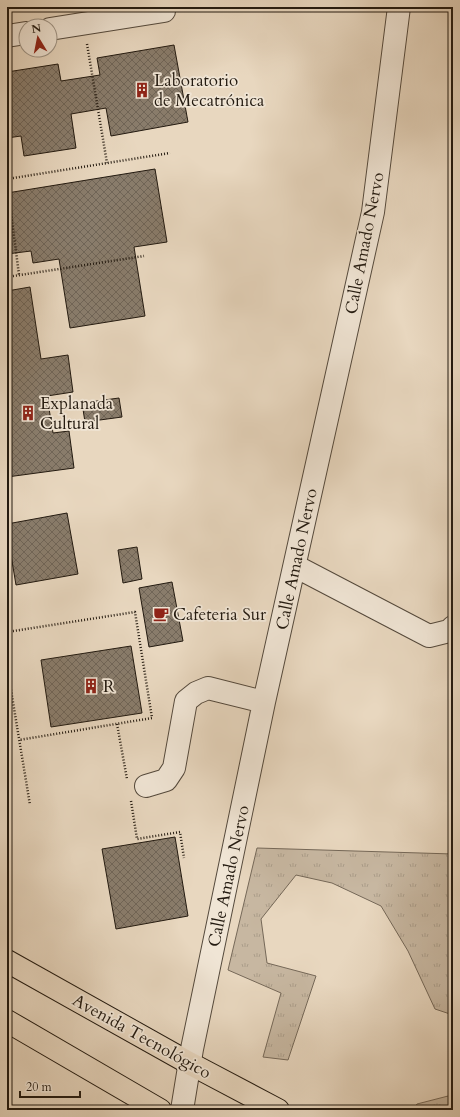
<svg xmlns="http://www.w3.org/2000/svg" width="460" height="1117" font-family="Cardo,serif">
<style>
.grass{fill:url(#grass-tufts);stroke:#756858}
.building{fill:url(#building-cross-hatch);stroke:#231a10}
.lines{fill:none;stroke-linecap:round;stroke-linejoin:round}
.minor-casing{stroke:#54493c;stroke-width:24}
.major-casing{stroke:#231a10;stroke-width:24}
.path{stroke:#231a10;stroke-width:2.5;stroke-dasharray:1 2;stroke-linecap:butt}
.minor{stroke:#f0e5d5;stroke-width:22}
.major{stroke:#e8d7bf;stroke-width:22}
.labels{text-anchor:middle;stroke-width:3.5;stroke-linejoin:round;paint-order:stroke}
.poi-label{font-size:17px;fill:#231a10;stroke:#f0e5d5;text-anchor:start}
.street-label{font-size:17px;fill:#231a10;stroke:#f0e5d5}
</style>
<defs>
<pattern id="grass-tufts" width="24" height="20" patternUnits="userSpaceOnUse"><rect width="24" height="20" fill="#c7b7a1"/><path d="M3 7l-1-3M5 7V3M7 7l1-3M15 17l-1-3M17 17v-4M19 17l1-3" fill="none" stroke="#ab9d8a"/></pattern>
<pattern id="building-cross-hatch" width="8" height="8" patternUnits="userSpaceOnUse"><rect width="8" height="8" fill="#897c6b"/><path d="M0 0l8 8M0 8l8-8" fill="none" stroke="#706557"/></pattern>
</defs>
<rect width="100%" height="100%" fill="#e8d7bf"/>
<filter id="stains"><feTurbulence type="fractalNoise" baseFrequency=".005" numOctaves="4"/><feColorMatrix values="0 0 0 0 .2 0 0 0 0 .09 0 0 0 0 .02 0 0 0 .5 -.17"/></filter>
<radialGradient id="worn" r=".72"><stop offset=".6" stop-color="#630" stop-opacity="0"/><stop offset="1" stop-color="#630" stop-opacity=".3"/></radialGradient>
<path class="grass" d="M 257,848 L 453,854 L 453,1015 L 435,1009 L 408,951 L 381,906 L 332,883 L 296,875 L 261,919 L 267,963 L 316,976 L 288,1060 L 263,1057 L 281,993 L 228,970 Z
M 452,1095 L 453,1095 L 453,1110 L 413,1110 L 417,1104 Z"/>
<path class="building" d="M 174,45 L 188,122 L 111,136 L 106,108 L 71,114 L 76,148 L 24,156 L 21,136 L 7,138 L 7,90 L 10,90 L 7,72 L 58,64 L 61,81 L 100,75 L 97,58 Z
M 155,169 L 167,242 L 134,247 L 145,316 L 70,328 L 59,259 L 33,263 L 31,251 L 7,254 L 7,193 Z
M 30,287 L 41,359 L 68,355 L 73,392 L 47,396 L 53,433 L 69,431 L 74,468 L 7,477 L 7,291 Z
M 119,398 L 122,417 L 85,422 L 82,403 Z
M 67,513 L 78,574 L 16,585 L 7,531 L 7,524 Z
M 137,547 L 142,579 L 123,583 L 118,550 Z
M 172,582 L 183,641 L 149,647 L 139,588 Z
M 131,646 L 142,713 L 51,727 L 41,660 Z
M 175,837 L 188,916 L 116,929 L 102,849 Z"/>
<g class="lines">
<defs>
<path id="minor" d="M 50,29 L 164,11
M 7,36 L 26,33
M 295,566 L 429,636 L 449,631 L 453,627
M 146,786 L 166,780 L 174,768 L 186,701 L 196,693 L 208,688 L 264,702
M 182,1110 L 192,1049 L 264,702 L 373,212 L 399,7"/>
<path id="major" d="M 7,961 L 189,1063 L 278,1110
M 7,1021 L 160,1110"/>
</defs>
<use href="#minor" class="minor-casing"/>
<use href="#major" class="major-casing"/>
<path class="path" d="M 87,44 L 107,163
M 7,179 L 170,153
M 7,181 L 19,275
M 7,277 L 144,256
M 7,632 L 135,612 L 152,718 L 19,740
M 7,666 L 30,805
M 117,724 L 127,779
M 131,801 L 137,839 L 180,832 L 184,858"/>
<use href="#minor" class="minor"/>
<use href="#major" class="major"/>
</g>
<defs>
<symbol id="building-bare" viewBox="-9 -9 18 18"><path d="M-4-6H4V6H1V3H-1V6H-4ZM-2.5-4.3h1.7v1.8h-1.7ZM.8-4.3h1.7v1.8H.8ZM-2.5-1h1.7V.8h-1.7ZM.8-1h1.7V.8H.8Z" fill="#8f2418" stroke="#f0e5d5" stroke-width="2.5" paint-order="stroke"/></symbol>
<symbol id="cafe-bare" viewBox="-9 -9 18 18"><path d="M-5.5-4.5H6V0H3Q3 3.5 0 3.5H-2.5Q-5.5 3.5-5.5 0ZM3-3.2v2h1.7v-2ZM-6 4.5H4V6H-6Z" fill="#8f2418" stroke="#f0e5d5" stroke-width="2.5" paint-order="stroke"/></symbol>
</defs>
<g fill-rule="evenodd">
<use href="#building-bare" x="131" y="79" width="22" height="22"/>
<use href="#building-bare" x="17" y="402" width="22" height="22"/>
<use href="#cafe-bare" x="150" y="603" width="22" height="22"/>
<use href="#building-bare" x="80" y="675" width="22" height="22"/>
</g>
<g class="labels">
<g class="poi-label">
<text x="154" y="86">Laboratorio<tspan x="154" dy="20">de Mecatrónica</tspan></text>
<text x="40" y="409">Explanada<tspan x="40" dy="20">Cultural</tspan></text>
<text x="173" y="620">Cafeteria Sur</text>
<text x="103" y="692">R</text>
</g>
<g class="street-label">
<text transform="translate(364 243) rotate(-79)" y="6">Calle Amado Nervo</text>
<text transform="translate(296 559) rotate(-78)" y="6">Calle Amado Nervo</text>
<text transform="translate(228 876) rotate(-78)" y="6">Calle Amado Nervo</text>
<text transform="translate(142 1036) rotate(29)" y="6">Avenida Tecnológico</text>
</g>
</g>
<rect width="460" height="1117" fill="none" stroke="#e8d7bf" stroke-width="24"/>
<rect x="8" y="8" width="444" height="1101" fill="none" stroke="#231a10" stroke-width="2"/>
<rect x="12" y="12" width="436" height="1093" fill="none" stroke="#231a10"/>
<g transform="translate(38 38) rotate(350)"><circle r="19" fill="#f0e5d5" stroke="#9e9486"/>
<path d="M0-3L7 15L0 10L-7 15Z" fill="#8f2418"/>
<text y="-6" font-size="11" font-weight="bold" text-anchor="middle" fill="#231a10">N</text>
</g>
<path d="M20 1091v6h60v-6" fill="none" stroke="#231a10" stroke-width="2"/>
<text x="26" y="1091" font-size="12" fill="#231a10" stroke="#f0e5d5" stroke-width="3" paint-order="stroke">20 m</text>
<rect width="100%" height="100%" filter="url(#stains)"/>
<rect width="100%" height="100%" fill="url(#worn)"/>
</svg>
